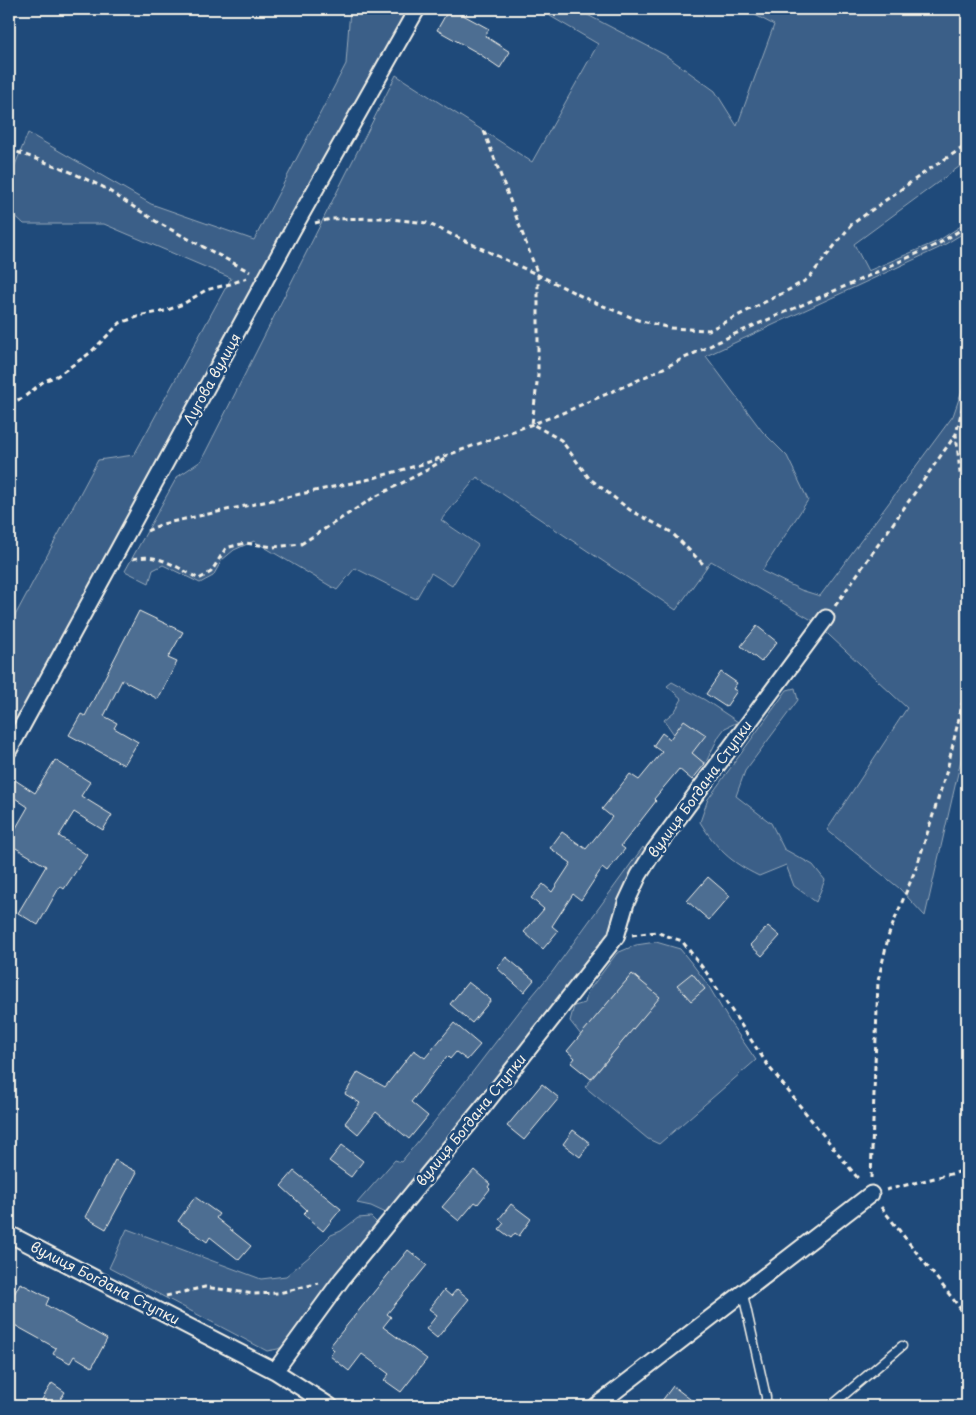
<svg xmlns="http://www.w3.org/2000/svg" width="976" height="1415" font-family="'Playpen Sans',sans-serif">
<style>
.green{fill:#3a5f88;stroke:#97a8b8}
.building{fill:#4d6e92;stroke:#f4f1e8}
.lines{fill:none;stroke-linecap:round;stroke-linejoin:round}
.service-casing{stroke:#f4f1e8;stroke-width:11}
.minor-casing{stroke:#f4f1e8;stroke-width:19}
.path{stroke:#f4f1e8;stroke-width:3;stroke-dasharray:5 4;stroke-linecap:butt}
.service{stroke:#1f4a7a;stroke-width:8}
.minor{stroke:#1f4a7a;stroke-width:15}
.labels{text-anchor:middle;stroke-width:5;stroke-linejoin:round;paint-order:stroke}
.street-label{font-size:14px;fill:#f4f1e8;stroke:#1f4a7a}
</style>
<rect width="100%" height="100%" fill="#1f4a7a"/>
<filter id="ink" filterUnits="userSpaceOnUse"><feTurbulence type="fractalNoise" baseFrequency=".02" numOctaves="2"/><feDisplacementMap in="SourceGraphic" scale="10" xChannelSelector="R" yChannelSelector="G"/><feConvolveMatrix kernelMatrix="1 2 1 2 8 2 1 2 1" color-interpolation-filters="sRGB"/></filter>
<g filter="url(#ink)">
<path class="green" d="M 350,9 L 410,9 L 9,741 L 9,627 L 98,460 L 134,455 L 231,278 L 104,224 L 24,224 L 9,210 L 9,180 L 28,133 L 151,204 L 254,240 L 346,64 Z
M 553,9 L 576,9 L 665,55 L 715,91 L 737,126 L 774,25 L 744,9 L 967,9 L 967,161 L 854,244 L 868,271 L 938,241 L 967,222 L 967,231 L 939,248 L 706,356 L 762,431 L 787,456 L 808,500 L 762,571 L 801,590 L 820,596 L 953,416 L 967,376 L 967,734 L 925,916 L 899,888 L 827,830 L 907,708 L 815,622 L 711,561 L 676,610 L 477,477 L 441,520 L 478,545 L 452,586 L 431,573 L 416,599 L 355,568 L 337,590 L 254,541 L 234,550 L 222,560 L 213,576 L 200,583 L 163,565 L 153,570 L 149,583 L 125,571 L 177,477 L 201,461 L 396,75 L 532,162 L 598,44 L 550,16 Z
M 672,682 L 705,700 L 738,722 L 725,728 L 719,736 L 705,764 L 680,743 L 664,720 L 675,711 L 682,699 L 667,686 Z
M 795,688 L 798,700 L 745,771 L 736,796 L 771,823 L 784,849 L 813,865 L 825,880 L 816,902 L 794,886 L 786,865 L 759,876 C 730,862 717,849 700,822 L 708,799 L 787,690 Z
M 643,847 L 647,853 L 609,943 L 388,1214 L 371,1206 L 357,1203 L 395,1160 L 401,1162 L 434,1122 L 522,1008 L 553,971 Z
M 656,942 L 680,949 L 693,965 L 708,985 L 731,1024 L 756,1060 L 659,1144 L 648,1139 L 585,1087 L 659,997 L 632,974 L 581,1035 L 570,1021 L 574,1006 L 585,1003 L 587,993 L 617,953 L 636,945 Z
M 371,1217 L 380,1226 L 292,1342 L 278,1349 L 267,1351 L 109,1268 L 127,1229 L 261,1279 L 286,1276 L 310,1256 L 331,1235 L 341,1231 L 358,1218 Z"/>
<path class="building" d="M 449,9 L 452,9 L 489,29 L 485,36 L 510,52 L 500,68 L 478,53 L 437,30 Z
M 139,611 L 183,632 L 168,658 L 177,662 L 158,699 L 122,680 L 104,716 L 117,723 L 114,728 L 138,742 L 124,765 L 69,735 L 81,714 L 85,716 Z
M 757,626 L 777,642 L 761,662 L 741,646 Z
M 721,672 L 737,683 L 733,689 L 737,691 L 726,707 L 706,694 Z
M 684,720 L 706,735 L 692,753 L 705,764 L 692,780 L 679,769 L 654,799 L 656,801 L 621,846 L 625,849 L 607,872 L 602,868 L 581,900 L 573,894 L 552,926 L 558,931 L 543,949 L 524,932 L 544,909 L 531,898 L 543,884 L 552,892 L 571,863 L 550,848 L 562,832 L 586,849 L 612,817 L 602,809 L 630,774 L 639,780 L 662,752 L 653,746 L 662,733 L 670,739 Z
M 55,760 L 90,782 L 81,796 L 112,815 L 103,830 L 74,812 L 59,836 L 87,855 L 64,889 L 60,886 L 38,925 L 18,913 L 46,866 L 9,844 L 9,840 L 28,807 L 9,794 L 9,791 L 15,780 L 35,793 Z
M 708,877 L 730,896 L 709,920 L 687,901 Z
M 768,926 L 780,936 L 762,956 L 750,945 Z
M 506,957 L 534,980 L 524,992 L 497,968 Z
M 692,973 L 705,989 L 691,1001 L 677,985 Z
M 632,974 L 660,997 L 591,1079 L 571,1063 L 575,1058 L 567,1051 Z
M 468,982 L 491,1000 L 472,1023 L 450,1004 Z
M 454,1023 L 480,1045 L 467,1060 L 456,1052 L 450,1059 L 447,1056 L 411,1102 L 428,1116 L 409,1139 L 376,1112 L 358,1134 L 345,1123 L 360,1103 L 345,1094 L 358,1072 L 385,1087 L 414,1050 L 425,1058 Z
M 542,1084 L 559,1098 L 524,1140 L 507,1126 Z
M 573,1130 L 590,1143 L 580,1157 L 563,1144 Z
M 342,1145 L 363,1161 L 351,1177 L 329,1161 Z
M 115,1160 L 137,1172 L 106,1229 L 85,1217 Z
M 474,1170 L 490,1184 L 488,1187 L 490,1189 L 478,1204 L 475,1202 L 459,1221 L 442,1207 Z
M 294,1171 L 341,1209 L 323,1231 L 303,1214 L 307,1210 L 281,1186 Z
M 195,1197 L 219,1214 L 216,1218 L 251,1246 L 239,1260 L 210,1237 L 207,1242 L 178,1221 Z
M 511,1204 L 531,1219 L 519,1236 L 515,1233 L 511,1238 L 499,1229 L 504,1223 L 499,1219 Z
M 408,1250 L 427,1265 L 387,1314 L 391,1317 L 383,1327 L 427,1359 L 401,1392 L 384,1380 L 389,1374 L 362,1354 L 349,1371 L 330,1356 L 334,1350 L 330,1346 Z
M 20,1283 L 49,1298 L 46,1305 L 107,1339 L 92,1367 L 74,1356 L 70,1363 L 53,1354 L 56,1348 L 9,1322 L 9,1304 Z
M 457,1289 L 469,1299 L 437,1338 L 426,1329 L 437,1315 L 429,1309 L 444,1290 L 451,1296 Z
M 52,1383 L 65,1392 L 56,1406 L 38,1406 Z
M 673,1386 L 699,1406 L 658,1406 Z"/>
<g class="lines">
<defs>
<path id="service" d="M 743,1294 L 766,1397 L 766,1406
M 831,1406 L 902,1346"/>
<path id="minor" d="M 9,750 L 293,229 L 417,9
M 9,1234 L 275,1371 L 330,1406
M 275,1371 L 342,1279 L 487,1102 L 616,937 L 626,903 L 639,875 L 654,851 L 826,618
M 596,1406 L 871,1194"/>
</defs>
<use href="#service" class="service-casing"/>
<use href="#minor" class="minor-casing"/>
<path class="path" d="M 484,131 L 538,275 L 538,375 L 532,424 L 561,440 L 589,478 L 630,510 L 671,532 L 706,567
M 9,149 L 64,169 L 103,187 L 157,222 L 250,272
M 315,223 L 331,219 L 382,218 L 427,223 L 553,282 L 591,301 L 638,320 L 670,328 L 709,330 L 785,292 L 808,279 L 852,224 L 931,168 L 967,145
M 967,389 L 956,434 L 960,473 L 967,491
M 9,403 L 23,398 L 44,381 L 57,376 L 90,353 L 120,323 L 143,315 L 165,311 L 183,304 L 206,290 L 230,284 L 247,278
M 147,531 L 162,524 L 370,479 L 426,463 L 560,414 L 632,383 L 737,333 L 855,282 L 938,244 L 967,226
M 133,559 C 158,552 178,568 199,579 L 211,572 L 226,548 L 245,543 L 273,547 L 301,544 L 373,498 L 427,470 L 446,458
M 835,606 L 956,434
M 632,935 L 656,932 L 682,941 L 706,972 L 769,1067 L 860,1181
M 871,1178 L 878,981 L 889,934 L 918,863 L 947,770 L 967,683
M 886,1190 L 967,1170
M 881,1207 L 967,1317
M 166,1296 L 205,1287 L 254,1294 L 279,1293 L 319,1283"/>
<use href="#service" class="service"/>
<use href="#minor" class="minor"/>
</g>
</g>
<g class="labels">
<g class="street-label">
<text transform="translate(212 379) rotate(-61)" y="5">Лугова вулиця</text>
<text transform="translate(700 789) rotate(-54)" y="5">вулиця Богдана Ступки</text>
<text transform="translate(471 1120) rotate(-51)" y="5">вулиця Богдана Ступки</text>
<text transform="translate(105 1283) rotate(27)" y="5">вулиця Богдана Ступки</text>
</g>
</g>
<rect width="976" height="1415" fill="none" stroke="#1f4a7a" stroke-width="30"/>
<rect x="15" y="15" width="946" height="1385" fill="none" stroke="#f4f1e8" stroke-width="2" filter="url(#ink)"/>
</svg>
